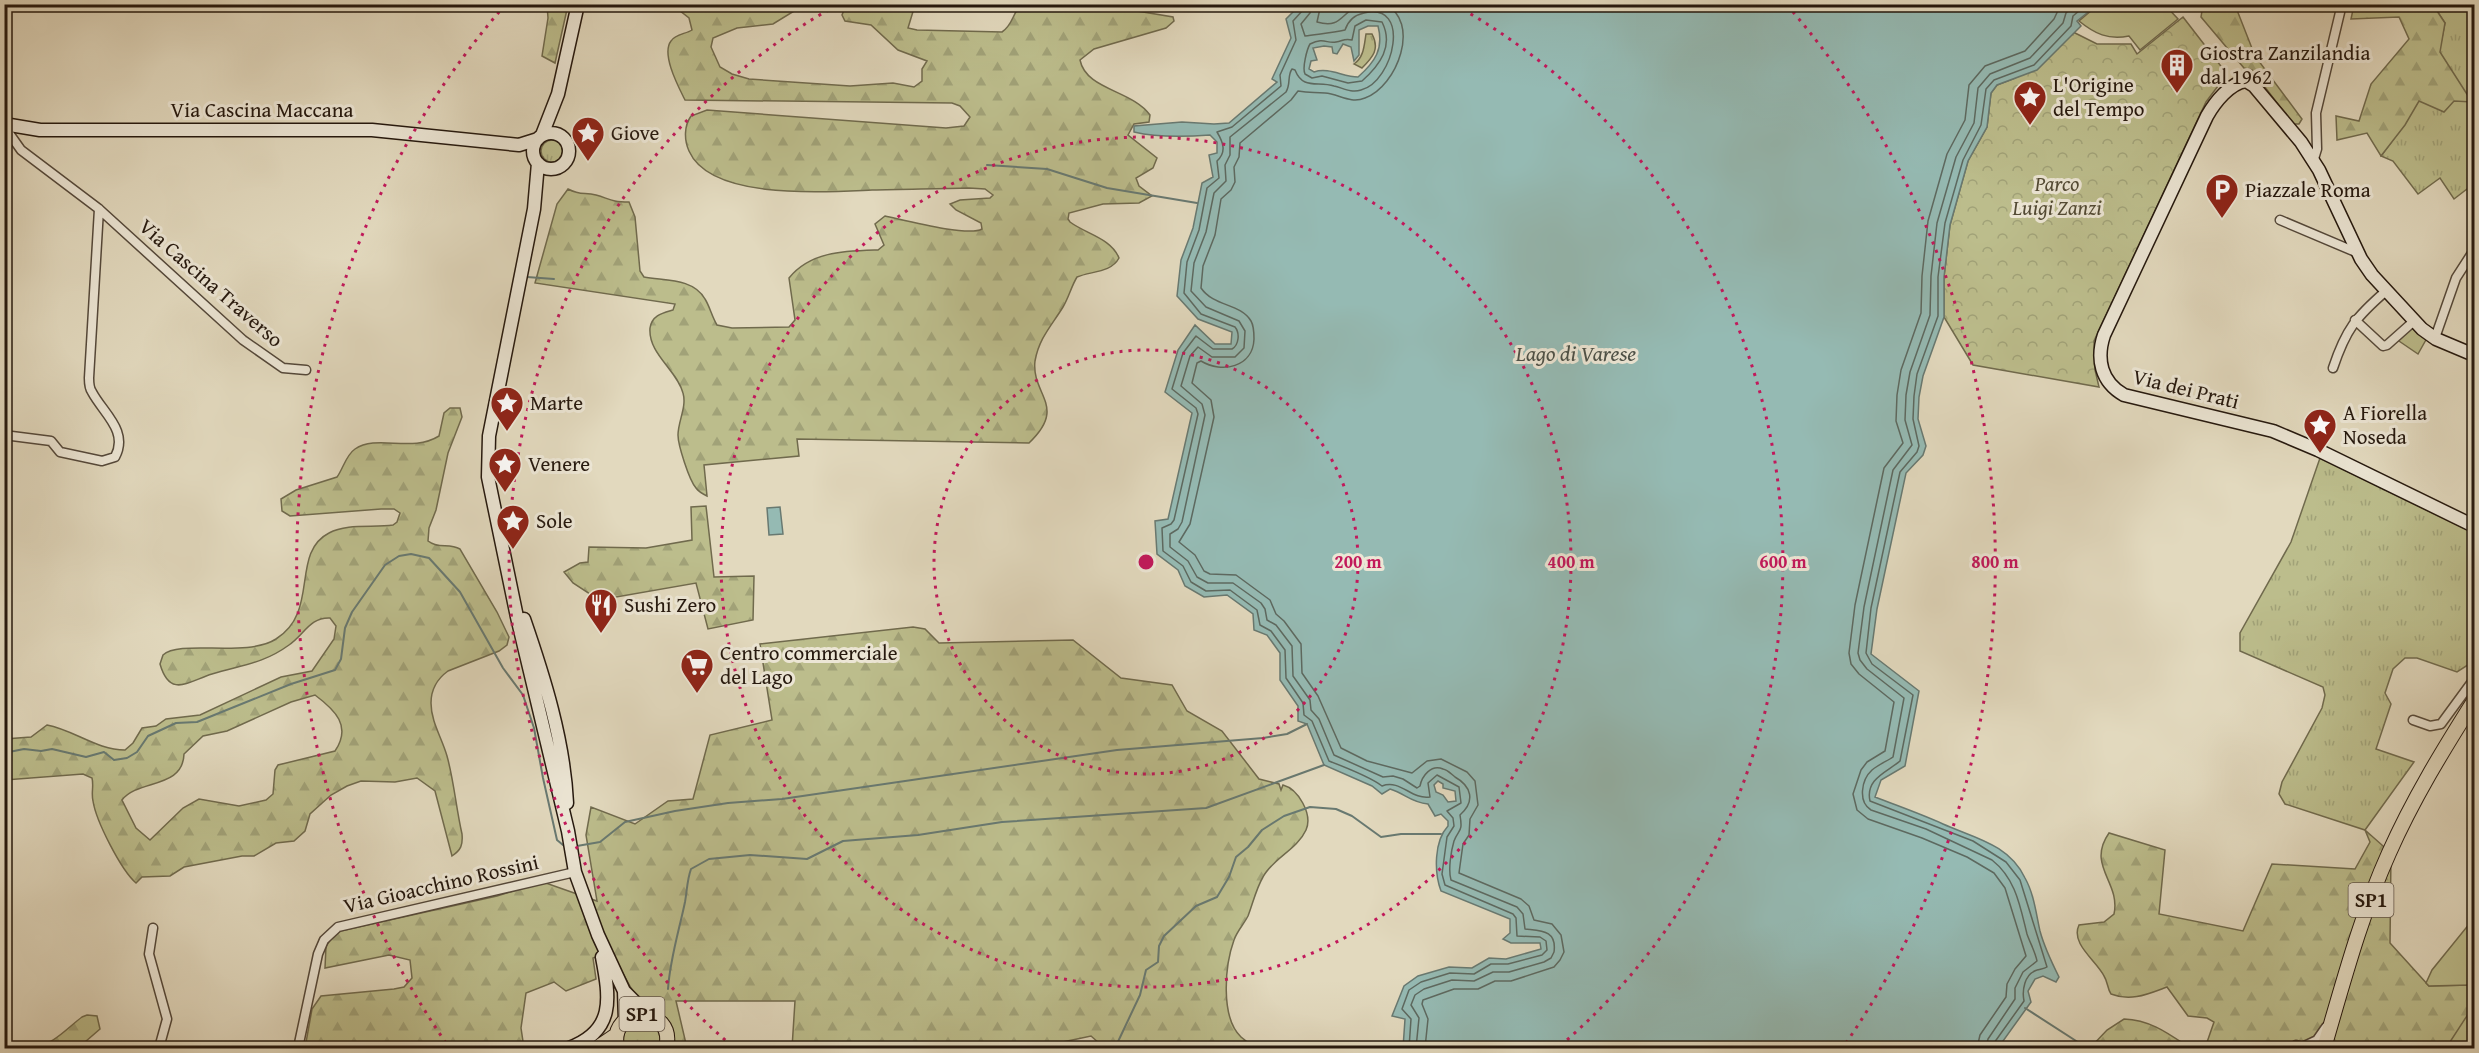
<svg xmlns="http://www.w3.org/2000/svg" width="2479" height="1053" font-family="'Gentium Book Plus',serif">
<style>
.grass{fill:url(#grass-tufts);stroke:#706a4d;stroke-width:1.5}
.forest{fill:url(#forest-firs);stroke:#706a4d;stroke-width:1.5;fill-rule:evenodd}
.park{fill:url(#park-crowns);stroke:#706a4d;stroke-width:1.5}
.garden{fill:#bcbd8c;stroke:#706a4d;stroke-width:1.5}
.water{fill:#95bab3;stroke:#687971;stroke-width:1.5;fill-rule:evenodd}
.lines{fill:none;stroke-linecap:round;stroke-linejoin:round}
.shore{stroke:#5d6960;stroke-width:1.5}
.stream{stroke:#687971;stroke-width:2}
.street-casing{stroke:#54483a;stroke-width:11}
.secondary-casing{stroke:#25180e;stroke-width:15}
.primary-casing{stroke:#25180e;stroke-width:16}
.street{stroke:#ece6d5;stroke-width:8}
.secondary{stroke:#ece6d5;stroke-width:12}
.primary{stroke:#e2d9be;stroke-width:14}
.ring{fill:none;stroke:#c2185b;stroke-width:3;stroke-dasharray:3 6}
.labels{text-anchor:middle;stroke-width:6;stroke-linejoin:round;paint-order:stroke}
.shield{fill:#ece6d5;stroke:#61564a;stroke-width:1.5}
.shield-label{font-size:20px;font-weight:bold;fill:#25180e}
.poi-label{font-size:21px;fill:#25180e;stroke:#ece6d5;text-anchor:start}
.street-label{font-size:21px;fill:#25180e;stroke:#ece6d5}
.park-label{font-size:21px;font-style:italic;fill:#524a34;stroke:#ece6d5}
.water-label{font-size:22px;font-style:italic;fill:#4c5148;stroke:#ece6d5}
.centre{fill:#c2185b;stroke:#ece6d5;stroke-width:3}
.ring-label{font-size:18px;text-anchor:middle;font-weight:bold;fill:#c2185b;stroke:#ece6d5;stroke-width:6;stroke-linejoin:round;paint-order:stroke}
</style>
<defs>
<pattern id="grass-tufts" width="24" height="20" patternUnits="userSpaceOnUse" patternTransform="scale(1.5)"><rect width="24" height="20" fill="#bcbd8c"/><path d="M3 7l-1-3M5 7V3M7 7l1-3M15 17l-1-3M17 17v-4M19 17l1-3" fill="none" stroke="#a1a278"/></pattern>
<pattern id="forest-firs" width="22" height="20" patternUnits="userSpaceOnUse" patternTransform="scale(1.5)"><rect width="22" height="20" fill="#bcbd8c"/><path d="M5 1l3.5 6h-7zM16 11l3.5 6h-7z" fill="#a1a278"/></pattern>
<pattern id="park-crowns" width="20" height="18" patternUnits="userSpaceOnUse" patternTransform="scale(1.5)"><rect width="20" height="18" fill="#bcbd8c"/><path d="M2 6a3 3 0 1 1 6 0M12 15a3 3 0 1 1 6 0" fill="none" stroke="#a1a278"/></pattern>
</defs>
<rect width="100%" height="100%" fill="#e2d9be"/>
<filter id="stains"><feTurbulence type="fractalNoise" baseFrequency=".00333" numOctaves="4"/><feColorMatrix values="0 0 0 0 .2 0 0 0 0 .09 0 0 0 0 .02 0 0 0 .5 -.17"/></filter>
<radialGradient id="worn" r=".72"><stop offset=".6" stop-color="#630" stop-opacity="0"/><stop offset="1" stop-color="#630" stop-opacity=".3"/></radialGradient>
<path class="grass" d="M 2433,5 L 2474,5 L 2474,199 L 2467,189 L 2454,199 L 2440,178 L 2418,194 L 2393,161 L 2381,156 C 2412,116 2437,74 2445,23 Z
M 1366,34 L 1372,34 C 1380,49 1373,57 1362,68 L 1354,64 C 1364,57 1364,46 1366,34 Z
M541 151a11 11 0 1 1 22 0a11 11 0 1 1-22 0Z
M 2320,458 L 2474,533 L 2474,661 L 2457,672 L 2417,658 L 2405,658 L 2393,669 L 2385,693 L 2391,704 L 2376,749 L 2414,762 L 2365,830 L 2285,804 L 2279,794 L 2282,782 L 2322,708 L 2325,695 L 2323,687 L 2240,651 L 2240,633 L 2291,542 Z
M 646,1021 C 658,1028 662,1034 660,1048 L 625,1048 C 619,1031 630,1023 646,1021 Z"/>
<path class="forest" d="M 547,5 L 568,5 L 555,63 L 542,56 L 548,18 Z
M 653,5 L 804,5 L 773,24 L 737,28 L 713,38 L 711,47 L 720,67 L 732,74 L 749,79 L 850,86 L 893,83 L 914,87 L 922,81 L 922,69 L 927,61 L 898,50 L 871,25 L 845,21 L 842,15 L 846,5 L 915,5 L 908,28 L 917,30 L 1002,32 C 1013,25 1012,14 1021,5 L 1101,5 L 1173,17 L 1174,21 L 1166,28 L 1094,49 L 1080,60 C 1086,90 1132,90 1150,115 L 1149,122 L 1134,124 L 1128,135 L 1157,158 L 1153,168 L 1136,178 L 1139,186 L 1152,196 L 1139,203 L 1103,204 L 1069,213 L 1068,219 L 1070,222 C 1086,234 1111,238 1119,258 C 1111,273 1091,271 1077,277 C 1071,287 1069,297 1063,307 C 1052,325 1039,338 1035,361 C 1031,395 1068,406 1029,443 L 797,439 L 799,456 L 704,465 L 707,496 C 703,494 698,491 696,488 C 689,480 678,445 678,435 C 678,421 687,407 683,393 C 677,370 648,354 650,328 C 652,315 663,313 673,310 L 675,304 L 535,283 L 557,204 L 568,189 C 581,196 584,192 596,195 C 610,199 611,202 629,202 L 635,217 L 640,271 L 644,277 C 665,281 693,278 705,299 C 710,307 712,317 717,325 L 732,328 L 789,327 L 795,320 L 789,278 C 811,251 845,251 878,250 L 884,245 L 875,224 L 885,216 C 904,220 968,237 982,229 L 981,223 L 956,210 L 950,204 L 960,200 L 990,198 L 993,195 L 985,189 L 969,188 C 936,189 904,189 872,190 C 827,192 711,201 689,151 C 684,140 684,126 691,116 L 707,110 L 946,128 L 964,126 L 970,117 L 960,106 L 952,103 L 685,100 C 678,86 661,54 671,41 C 675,34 686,34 692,30 L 689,18 L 680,11 L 658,8 Z
M 2203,5 L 2235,5 L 2255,56 L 2302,119 L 2299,124 L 2293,124 L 2252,70 L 2244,68 L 2201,17 Z
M 2354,5 L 2433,5 L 2445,23 L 2440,52 L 2472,102 L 2454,101 L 2444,112 L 2419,101 L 2405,125 L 2381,156 L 2367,133 L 2337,140 L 2336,116 L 2359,121 L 2371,84 L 2409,39 L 2399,17 L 2351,19 Z
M 450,408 L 460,408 L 462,417 L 448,453 L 436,510 L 429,528 L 428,541 C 438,549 449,543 460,549 L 497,612 L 509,637 L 507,645 L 499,651 L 448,671 C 437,679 431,689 431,703 C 431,722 442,738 447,756 C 454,781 456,808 462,834 C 463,845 461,850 452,856 L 435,791 L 417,778 L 395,782 L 361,781 L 347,786 L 331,795 L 310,814 L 305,831 L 294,841 L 276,843 L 254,856 L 242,856 L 184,867 L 170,876 L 142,877 L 136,883 C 121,870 96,821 93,801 C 91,793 94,786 92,778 L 83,774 L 5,780 L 5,739 L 31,737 L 47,725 C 74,730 97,750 125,750 L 133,743 L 142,728 L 156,726 L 166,719 L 200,715 L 281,677 L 312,671 L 334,639 L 336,626 L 330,618 C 310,617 304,635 289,645 C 263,664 241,665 212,674 C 189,681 170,699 160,664 L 163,655 C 180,639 247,658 276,639 C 320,612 290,553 329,533 C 347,523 374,528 393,525 L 397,522 L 400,513 L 394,509 L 381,509 L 290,516 L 282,511 L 281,499 L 296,490 L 337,477 C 343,469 346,455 355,449 C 377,434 412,453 439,436 L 444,413 ZM 315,695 C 335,710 352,726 335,751 L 278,765 L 275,770 L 273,794 L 266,800 L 239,806 L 199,799 L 183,808 L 150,840 L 136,828 L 122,800 C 138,779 183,789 184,754 L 203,736 L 227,731 L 291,702 Z
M 706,506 L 714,577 L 754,576 L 753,620 L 708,629 L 696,583 L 599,600 L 573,583 L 564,572 L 580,563 L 588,562 L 589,547 L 646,548 L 692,540 L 691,507 Z
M 913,627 L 925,629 L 939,643 L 1073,640 L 1121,678 L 1172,685 L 1187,711 L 1222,731 L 1259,779 L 1279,784 L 1281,790 L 1283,785 C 1298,789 1313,814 1306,830 C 1297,850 1273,858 1263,877 C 1256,889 1253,903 1248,916 C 1244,924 1237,931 1234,940 C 1225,965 1220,1017 1241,1037 C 1248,1044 1257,1046 1266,1048 L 1099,1048 L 1100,1044 L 1091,1036 L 1063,1042 L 1061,1046 L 1054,1048 L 792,1048 L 795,1001 L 676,1001 L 687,1048 L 678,1048 L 668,1025 L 647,1010 L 631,988 L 611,952 L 593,958 L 596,979 L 566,991 L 554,982 L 526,993 L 521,1028 L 524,1048 L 305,1048 L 312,1009 L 321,996 L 394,989 L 404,987 L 412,978 L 410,960 L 389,955 L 325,968 L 326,946 L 336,932 L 497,896 L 543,882 L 597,901 L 586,835 L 591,807 L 635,824 L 668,801 L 693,799 L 710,735 L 772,720 L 760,644 Z
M 2365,830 L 2391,853 L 2390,943 L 2429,986 L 2470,985 L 2474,994 L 2474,1006 L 2447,1048 L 2205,1048 L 2214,1022 L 2207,1018 L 2188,1016 L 2167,987 C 2148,994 2131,1002 2111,994 C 2107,988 2108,982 2104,976 C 2097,961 2070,944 2079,925 L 2104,922 L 2114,914 C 2121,882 2086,866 2109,833 L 2165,850 L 2159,914 L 2243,931 L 2272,864 L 2355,869 L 2370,842 Z
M 87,1015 L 97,1016 L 100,1029 L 78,1048 L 5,1048 L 5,1044 C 17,1042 21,1046 33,1046 C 53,1046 67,1028 82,1017 Z
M 2124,1019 C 2151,1020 2169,1034 2190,1048 L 2090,1048 L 2107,1030 Z"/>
<path class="park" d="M 2183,17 L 2227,74 L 2206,102 L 2094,341 L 2095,370 L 2099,387 L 1973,365 L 1944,317 L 1944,277 L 1950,225 L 1968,161 L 1987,127 L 1991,93 L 1997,85 L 2015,78 L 2073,32 L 2097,44 L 2131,44 L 2137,54 Z"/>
<path class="garden" d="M 2099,4 L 2165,5 L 2178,19 L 2140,50 L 2129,36 C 2108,40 2095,34 2079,21 Z
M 2412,325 L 2427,338 L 2418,354 L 2396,339 Z
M 2474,918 L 2474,994 L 2470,985 L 2429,986 L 2426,983 L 2432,970 Z
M 2474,1005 L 2474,1048 L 2446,1048 Z"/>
<path class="water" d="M 1300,5 L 2097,5 L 2077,21 L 2081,26 L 2037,70 L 1997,85 L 1991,93 L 1987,127 L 1968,161 L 1950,225 L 1944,277 L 1944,317 L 1923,376 L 1919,397 L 1918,419 L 1926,446 L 1923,455 L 1906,473 L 1877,609 L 1871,654 L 1919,691 L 1905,766 L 1881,780 L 1875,797 C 1898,806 1921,814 1943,824 C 1974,838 2009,844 2025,878 C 2034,894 2036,913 2040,931 C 2044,946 2052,963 2059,977 L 2056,982 L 2043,976 L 2035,979 L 2028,991 L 2031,1002 L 1998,1048 L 1403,1048 L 1405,1019 L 1392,1016 L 1404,986 L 1418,976 L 1449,967 L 1472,968 L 1489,958 L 1506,959 L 1541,949 L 1540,943 L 1511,943 L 1503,939 L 1510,933 L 1510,919 L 1441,891 C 1434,872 1434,841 1448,826 L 1448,821 L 1441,814 L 1435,816 L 1428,804 C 1410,802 1406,794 1390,789 L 1382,794 L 1372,786 L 1324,765 L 1307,724 L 1298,721 L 1298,706 L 1280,680 L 1280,653 L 1267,635 L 1254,630 L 1253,614 L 1227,595 L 1204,597 L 1185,586 L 1178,570 L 1157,554 L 1155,521 L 1168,519 L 1192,413 L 1165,392 L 1178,350 L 1195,325 L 1215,344 L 1231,344 L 1232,332 L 1198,319 L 1177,296 L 1181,260 L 1193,228 L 1202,183 L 1213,177 L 1209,155 L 1217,153 L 1217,142 L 1210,135 C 1185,137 1159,138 1134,132 L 1134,126 L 1182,122 L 1214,124 L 1229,123 L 1277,82 L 1272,79 L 1291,38 L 1286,19 ZM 1368,26 L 1378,26 C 1384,49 1375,62 1358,77 C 1343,77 1329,67 1314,72 L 1309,69 L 1311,61 L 1317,60 L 1313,48 L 1324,46 L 1332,47 L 1333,53 L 1337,54 L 1343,44 L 1351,47 L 1354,61 L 1359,55 L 1359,30 ZM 1438,781 L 1443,784 L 1443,788 L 1455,791 L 1456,801 L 1448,802 L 1443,795 L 1436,792 L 1434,785 Z
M 780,507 L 783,534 L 769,535 L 767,508 Z"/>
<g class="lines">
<path class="shore" d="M 1304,4 L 1303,10 L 1293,21 L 1296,40 L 1280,75 L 1281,86 L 1232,127 L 1217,132 C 1223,142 1227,152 1217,161 L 1219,178 L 1207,188 L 1199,230 L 1187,262 L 1184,293 L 1201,314 L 1235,327 C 1240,333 1239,345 1232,349 L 1213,349 L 1196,336 L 1183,353 L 1172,389 L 1196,408 L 1198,414 L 1174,520 L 1171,524 L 1162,528 L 1163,551 L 1183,566 L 1191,582 L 1206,591 L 1230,590 L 1257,610 L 1260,625 L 1271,631 L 1285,650 L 1286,678 L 1303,703 L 1304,715 L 1312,721 L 1329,761 C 1342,766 1372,778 1382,786 C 1401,779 1411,800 1430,797 L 1428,783 L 1437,775 L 1459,787 L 1461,803 L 1447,811 L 1453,818 L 1454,826 L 1447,837 L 1442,874 L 1445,885 L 1513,914 L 1516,918 L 1517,936 L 1540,937 L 1546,941 L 1547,950 L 1542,955 L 1508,964 L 1491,964 L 1474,974 L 1450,973 L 1421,982 L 1409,990 L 1402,1009 L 1411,1019 L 1409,1048
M 1312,4 L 1310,13 L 1301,24 L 1305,36 C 1318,34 1332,33 1345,30 C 1348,21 1354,15 1364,13 C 1412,1 1394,82 1361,90 C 1351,93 1343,88 1334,86 C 1317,81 1303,90 1295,70 L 1292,69 C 1287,76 1291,84 1286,92 L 1230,137 L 1230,155 L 1225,165 L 1226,181 L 1214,193 L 1206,232 L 1194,263 L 1191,291 L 1206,307 L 1239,321 L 1245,331 L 1244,348 L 1235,357 L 1212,357 L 1198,347 L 1190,356 L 1181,386 L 1202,404 L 1205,415 L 1182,522 L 1178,529 L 1170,534 L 1170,547 L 1188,561 L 1197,577 L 1208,583 L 1233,583 L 1261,603 L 1265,609 L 1267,620 L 1276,625 L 1292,646 L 1293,676 L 1310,700 L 1311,710 L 1319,719 L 1334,755 L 1383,777 L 1393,776 L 1403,779 L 1417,788 L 1420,786 C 1422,776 1431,764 1443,769 C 1448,770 1451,774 1455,777 C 1471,786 1476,801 1460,815 C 1463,833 1459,828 1454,841 C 1451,851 1448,870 1451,880 L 1517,907 L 1523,914 L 1525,929 C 1541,931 1557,930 1554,952 L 1551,958 L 1544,962 L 1509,972 L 1493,972 L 1474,981 L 1452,980 L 1424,989 L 1415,995 L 1411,1005 L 1419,1018 L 1416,1048
M 1321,4 L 1317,22 C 1341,29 1340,14 1360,4
M 1384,4 C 1422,21 1397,87 1365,98 C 1350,104 1339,94 1325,93 C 1313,92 1310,93 1298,91 L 1291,100 L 1240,143 L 1239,157 L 1234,167 L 1235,182 L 1231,190 L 1221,199 L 1215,235 L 1203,266 L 1201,288 C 1214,307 1240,303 1251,321 C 1254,326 1254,332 1254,339 C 1253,367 1222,374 1201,361 L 1197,363 L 1192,383 L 1211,400 L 1214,417 L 1190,524 L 1179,542 L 1195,555 L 1204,571 L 1210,574 L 1236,575 L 1270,600 L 1276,614 L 1284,621 L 1301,644 L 1302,673 L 1318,696 L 1341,748 L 1367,761 L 1412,773 L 1427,761 L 1441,759 L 1467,772 L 1475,781 L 1478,805 L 1470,819 L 1469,835 L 1463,844 L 1459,873 L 1521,899 L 1529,906 L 1534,920 L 1552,924 L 1561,935 L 1564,952 L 1560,960 L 1554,967 L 1511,981 L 1495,981 L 1478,989 L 1454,989 L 1423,1000 L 1422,1004 L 1428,1019 L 1425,1048
M 1366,20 L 1382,22 C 1394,46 1380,65 1362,81 L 1348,83 L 1322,76 L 1312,78 L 1305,74 C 1302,68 1307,49 1310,44 C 1324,37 1327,44 1336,42 C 1343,41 1344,38 1352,40 L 1355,26 Z
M 1977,1048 L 1980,1035 L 2006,997 L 2007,984 L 2015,969 L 2026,956 L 2005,888 L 1994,873 L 1967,857 L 1922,838 L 1868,819 L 1857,810 L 1853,794 L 1861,770 L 1867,762 L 1885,751 L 1894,702 L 1859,674 L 1851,664 L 1849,653 L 1855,605 L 1884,468 L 1903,443 L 1896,421 L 1897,395 L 1901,370 L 1921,313 L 1922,276 L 1928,221 L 1947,154 L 1965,120 L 1969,85 L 1985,66 L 2025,51 L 2054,19 L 2061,4
M 1986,1048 L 1988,1039 L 2015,999 L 2015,988 L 2023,972 L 2037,961 C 2035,951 2030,943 2027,934 C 2020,906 2016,879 1992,860 L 1926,829 L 1871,810 C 1858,802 1861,780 1872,770 C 1878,765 1887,761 1893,757 L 1904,698 L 1867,669 L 1860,660 L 1858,653 L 1864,607 L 1893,470 L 1912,445 L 1905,420 L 1906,395 L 1910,372 L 1930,315 L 1931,276 L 1937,223 L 1956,157 L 1974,123 L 1978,88 L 1990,74 L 2030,58 L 2063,23 L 2066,13 L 2075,4
M 1993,1048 L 1994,1043 L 2024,1001 C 2022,991 2024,974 2037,970 C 2040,969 2044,969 2047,967 L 2020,880 L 2006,862 L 1973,841 L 1870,801 C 1865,779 1887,772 1900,761 L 1913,695 L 1872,664 L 1866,653 L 1871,608 L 1900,472 L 1917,452 L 1919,446 L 1913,419 L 1914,396 L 1917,374 L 1938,316 L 1938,277 L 1945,223 L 1963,160 L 1981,125 L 1986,89 L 1994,80 L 2034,65 L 2071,26 L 2073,16 L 2087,4"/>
<path class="stream" d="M 987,165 L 1047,169 L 1107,188 L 1197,203
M 527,277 L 554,279
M 4,753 L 24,749 L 41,751 L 52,749 L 86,757 L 104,752 L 114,760 L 127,758 L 137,752 L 148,736 L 176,723 L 197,722 L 291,684 L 335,670 L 341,659 L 345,628 L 352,612 L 385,565 L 399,556 L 411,554 L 429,558 L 460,592 L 503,668 L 523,695 L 534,728 L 543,778 L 557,840 L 563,845
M 577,846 L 600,842 L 625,822 L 675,811 L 728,803 L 782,799 L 1117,750 L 1263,738 L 1287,734 L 1307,724
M 668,989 C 670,959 679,931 685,902 C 687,891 687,880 691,869 L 709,859 L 750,855 L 807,859 L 843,841 L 918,835 L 1002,822 L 1206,808 L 1324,765
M 2025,1008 L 2087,1048
M 1115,1048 L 1140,995 L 1146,970 L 1158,962 L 1159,946 L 1164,936 L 1196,906 L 1217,897 L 1229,877 L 1236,857 L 1248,847 L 1262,830 L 1284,816 L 1310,807 L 1336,809 L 1352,816 L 1381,837 L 1401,834 L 1441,834"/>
<defs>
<path id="street" d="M 4,126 L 21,150 L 99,209 L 243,340 L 283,368 L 306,370
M 2313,162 L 2317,149 L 2316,113 L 2342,4
M 2280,220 L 2358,253
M 2355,320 L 2383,346 L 2387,345 L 2414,321
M 2435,338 L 2456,278 L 2474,250
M 2333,368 C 2346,329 2356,317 2386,291
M 4,435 L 51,441 L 60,452 L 102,461 L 115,457 C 129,431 103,413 92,392 C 89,388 89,382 89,378 L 99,209
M 2413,720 L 2430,726 L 2441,724 L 2474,679
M 153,928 L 149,954 L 167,1019 L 159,1048
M 2296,1045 L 2302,1047 L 2317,1040 L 2326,1027
M 298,1048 L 318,954 L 324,940 L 338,927 L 575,872"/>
<path id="secondary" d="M 4,124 L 40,130 L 372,130 L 519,145 L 538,139
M533 151a18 18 0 1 1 36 0a18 18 0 1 1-36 0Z
M 542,135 L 558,94 L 578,4
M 538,163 L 534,209 L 489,436 L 488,477 L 517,617 L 568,831 L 575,872 L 598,935 L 624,991 L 649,1016
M 2474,355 L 2436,339 L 2422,329 L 2372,275 L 2361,259 L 2319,170 L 2301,142 L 2254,86 L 2246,81 C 2230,83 2215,102 2207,116 L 2104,335 C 2096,359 2101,382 2124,395 L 2273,431 L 2318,450 L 2474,526
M 524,619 C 544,677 564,740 567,803
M 624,991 L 625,1021
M 569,1048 C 615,1031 610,999 602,957"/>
<path id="primary" d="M 597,1048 L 616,1035
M 617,1048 C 608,1003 677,1005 666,1048
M 2324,1048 C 2343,983 2361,915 2389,853 C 2413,799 2443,750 2474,701"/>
</defs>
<use href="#street" class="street-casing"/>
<use href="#secondary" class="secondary-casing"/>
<use href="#primary" class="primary-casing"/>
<use href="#street" class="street"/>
<use href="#secondary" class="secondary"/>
<use href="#primary" class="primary"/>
</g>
<g class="ring">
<circle cx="1146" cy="562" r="212"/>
<circle cx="1146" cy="562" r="425"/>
<path d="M732 1046A637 637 0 0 1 837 5M1455 5A637 637 0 0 1 1560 1046"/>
<path d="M446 1043A849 849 0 0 1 505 5M1787 5A849 849 0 0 1 1846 1043"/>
</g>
<defs>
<symbol id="building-pin" viewBox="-11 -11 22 30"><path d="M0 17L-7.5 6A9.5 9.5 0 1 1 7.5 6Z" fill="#8f2418" stroke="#ece6d5"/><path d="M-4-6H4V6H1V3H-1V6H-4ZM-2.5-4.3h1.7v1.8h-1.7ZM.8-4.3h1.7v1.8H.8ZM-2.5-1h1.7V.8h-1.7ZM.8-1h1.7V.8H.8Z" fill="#fff"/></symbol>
<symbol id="sight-pin" viewBox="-11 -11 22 30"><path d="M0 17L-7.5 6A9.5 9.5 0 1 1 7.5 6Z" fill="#8f2418" stroke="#ece6d5"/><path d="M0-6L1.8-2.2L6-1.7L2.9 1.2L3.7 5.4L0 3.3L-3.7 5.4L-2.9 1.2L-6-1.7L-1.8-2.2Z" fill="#fff"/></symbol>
<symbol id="parking-pin" viewBox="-11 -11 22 30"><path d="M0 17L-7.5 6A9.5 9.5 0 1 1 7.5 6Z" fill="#8f2418" stroke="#ece6d5"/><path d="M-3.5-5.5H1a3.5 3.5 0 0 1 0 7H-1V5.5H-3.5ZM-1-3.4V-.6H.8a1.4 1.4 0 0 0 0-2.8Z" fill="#fff"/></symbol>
<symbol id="restaurant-pin" viewBox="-11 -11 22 30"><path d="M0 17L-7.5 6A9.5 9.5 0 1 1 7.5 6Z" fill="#8f2418" stroke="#ece6d5"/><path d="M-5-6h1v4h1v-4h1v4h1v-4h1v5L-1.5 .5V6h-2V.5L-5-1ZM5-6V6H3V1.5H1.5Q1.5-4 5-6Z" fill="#fff"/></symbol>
<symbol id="supermarket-pin" viewBox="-11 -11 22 30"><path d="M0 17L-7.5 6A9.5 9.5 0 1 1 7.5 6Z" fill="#8f2418" stroke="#ece6d5"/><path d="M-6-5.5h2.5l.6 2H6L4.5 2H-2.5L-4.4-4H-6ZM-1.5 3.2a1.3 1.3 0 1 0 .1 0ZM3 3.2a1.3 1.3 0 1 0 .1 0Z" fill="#fff"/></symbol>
</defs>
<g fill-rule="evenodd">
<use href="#building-pin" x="2158" y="46" width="38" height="52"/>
<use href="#sight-pin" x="2011" y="78" width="38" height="52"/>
<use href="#sight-pin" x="569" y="114" width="38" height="52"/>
<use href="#parking-pin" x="2203" y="171" width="38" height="52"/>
<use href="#sight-pin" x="488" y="384" width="38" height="52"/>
<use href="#sight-pin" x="2301" y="406" width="38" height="52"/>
<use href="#sight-pin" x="486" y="445" width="38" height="52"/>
<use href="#sight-pin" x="494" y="502" width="38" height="52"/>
<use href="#restaurant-pin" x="582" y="586" width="38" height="52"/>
<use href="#supermarket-pin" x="678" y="646" width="38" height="52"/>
</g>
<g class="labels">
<g class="shield">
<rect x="2348.5" y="883" width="45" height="34" rx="4.5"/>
<rect x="619.5" y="997" width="45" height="34" rx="4.5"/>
</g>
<g class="shield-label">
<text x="2371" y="907">SP1</text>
<text x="642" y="1021">SP1</text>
</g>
<g class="poi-label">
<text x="2200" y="60">Giostra Zanzilandia<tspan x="2200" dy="24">dal 1962</tspan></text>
<text x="2053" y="92">L'Origine<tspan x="2053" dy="24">del Tempo</tspan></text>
<text x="611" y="140">Giove</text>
<text x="2245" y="197">Piazzale Roma</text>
<text x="530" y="410">Marte</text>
<text x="2343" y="420">A Fiorella<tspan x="2343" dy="24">Noseda</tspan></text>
<text x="528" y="471">Venere</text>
<text x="536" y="528">Sole</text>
<text x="624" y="612">Sushi Zero</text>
<text x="720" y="660">Centro commerciale<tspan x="720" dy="24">del Lago</tspan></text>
</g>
<g class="street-label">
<text x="262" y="117">Via Cascina Maccana</text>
<text transform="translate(211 283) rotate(41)" y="7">Via Cascina Traverso</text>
<text transform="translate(2186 389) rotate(14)" y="7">Via dei Prati</text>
<text transform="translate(441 884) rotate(-13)" y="7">Via Gioacchino Rossini</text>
</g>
<g class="park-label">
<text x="2057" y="191">Parco<tspan x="2057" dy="24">Luigi Zanzi</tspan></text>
</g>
<g class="water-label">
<text x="1576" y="361">Lago di Varese</text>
</g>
</g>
<circle cx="1146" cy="562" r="9" class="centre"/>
<g class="ring-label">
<text x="1358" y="568">200 m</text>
<text x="1571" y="568">400 m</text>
<text x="1783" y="568">600 m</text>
<text x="1995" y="568">800 m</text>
</g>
<rect width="2479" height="1053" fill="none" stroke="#e2d9be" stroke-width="24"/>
<rect x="6" y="6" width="2467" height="1041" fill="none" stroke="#25180e" stroke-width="3"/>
<rect x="12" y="12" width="2455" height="1029" fill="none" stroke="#25180e" stroke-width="1.5"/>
<rect width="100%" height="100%" filter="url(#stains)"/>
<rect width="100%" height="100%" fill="url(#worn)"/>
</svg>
